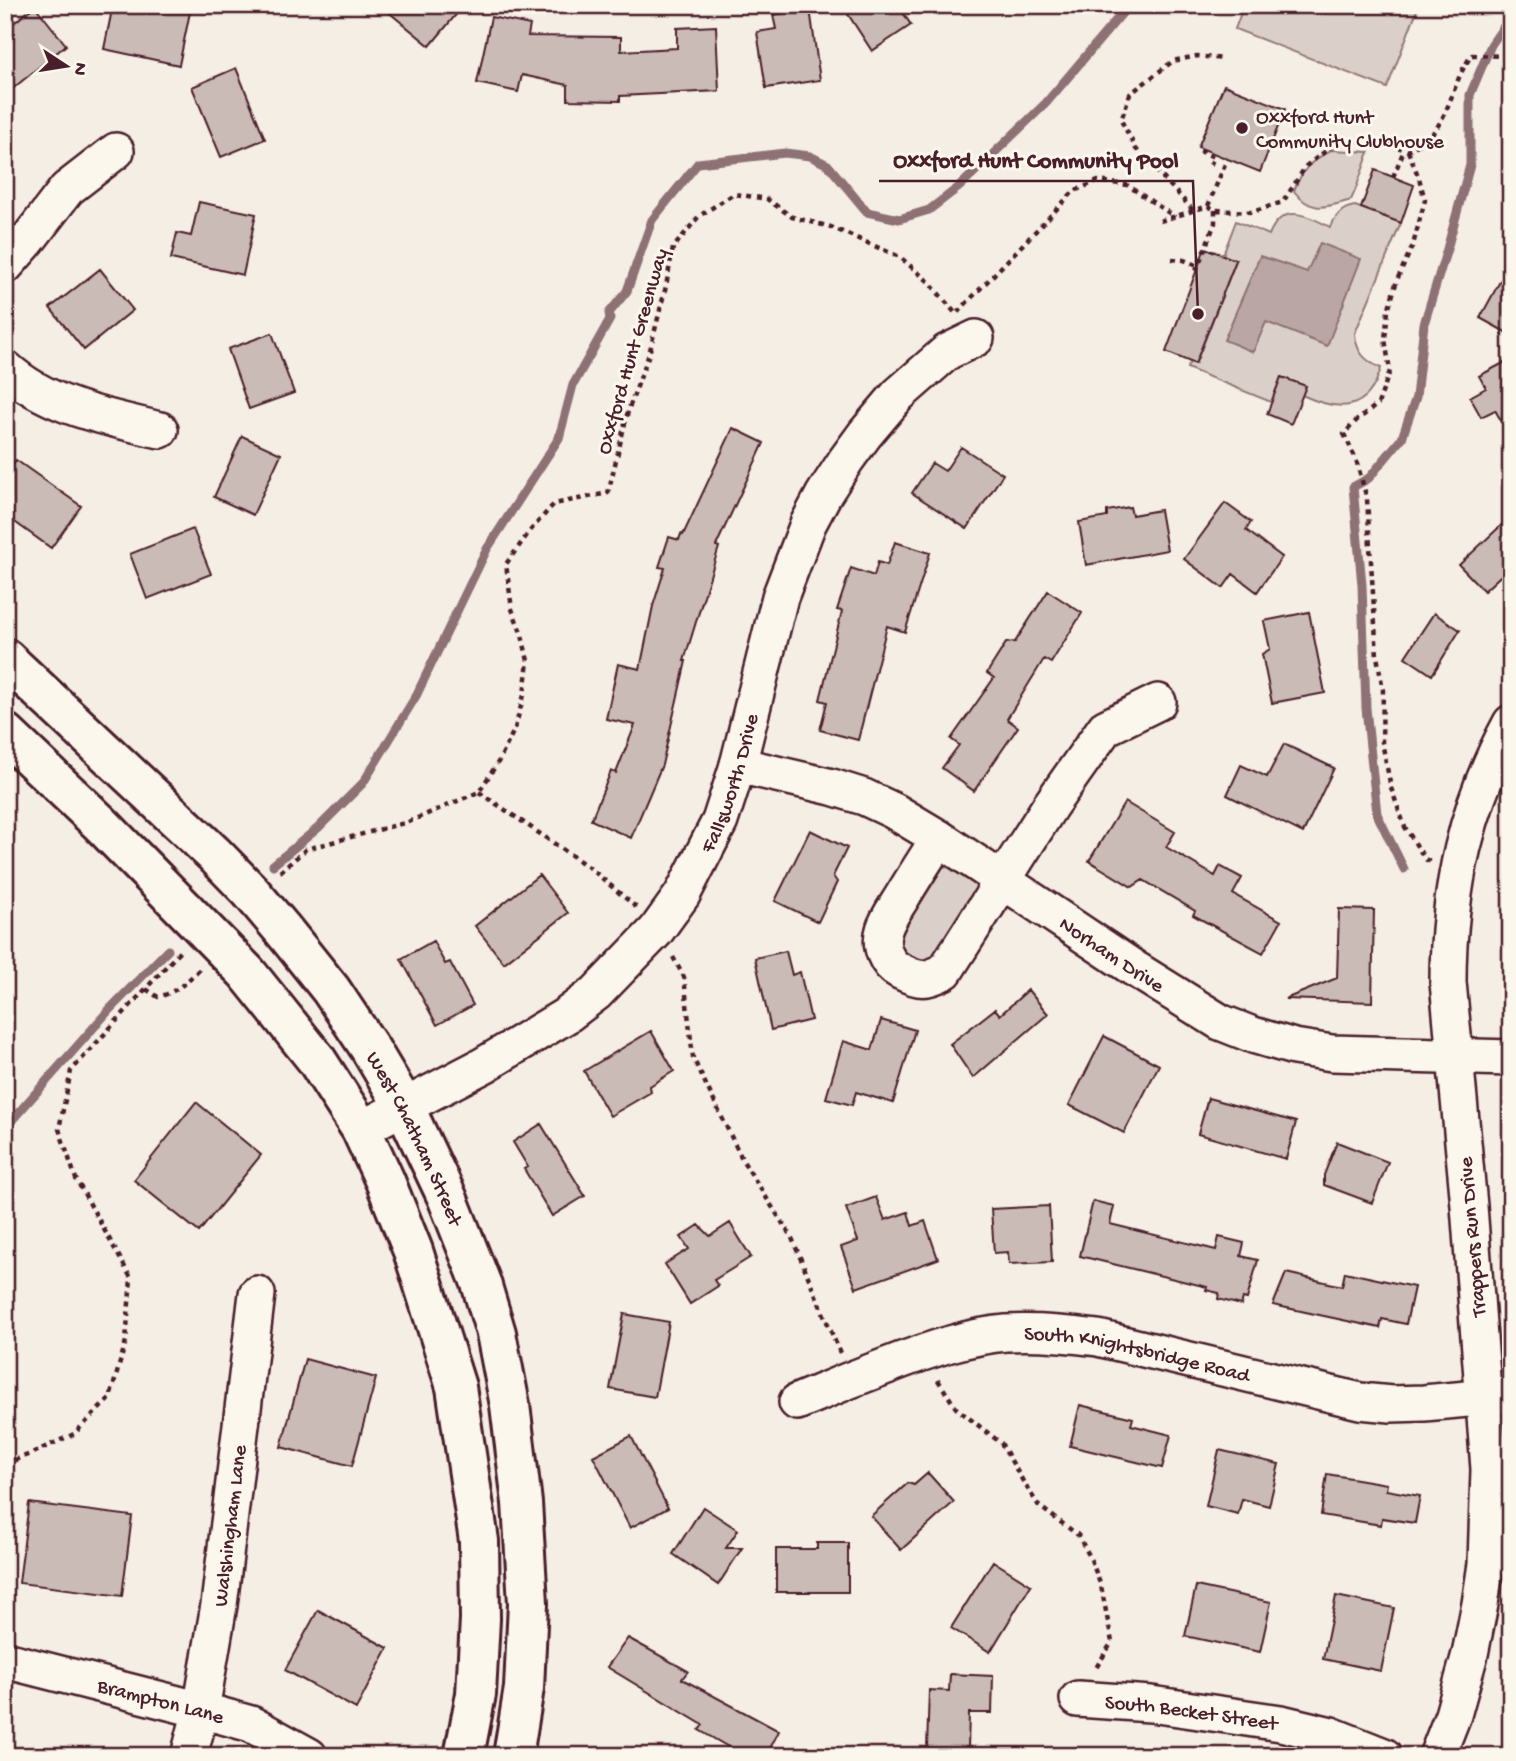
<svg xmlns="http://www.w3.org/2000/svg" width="1516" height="1761" font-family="'Gochi Hand',sans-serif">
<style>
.green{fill:#dbd0c9;stroke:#92787a;stroke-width:2}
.water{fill:#baa7a5;stroke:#8d7174;stroke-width:2}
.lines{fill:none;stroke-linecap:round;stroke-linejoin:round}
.stream{stroke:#8d7174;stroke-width:9}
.building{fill:#cabbb6;stroke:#4a1f2b;stroke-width:2}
.street-casing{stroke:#4a1f2b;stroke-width:40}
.secondary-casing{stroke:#4a1f2b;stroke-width:44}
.path{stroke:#4a1f2b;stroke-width:4.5;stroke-dasharray:5 5;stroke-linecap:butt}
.street{stroke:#fbf7ec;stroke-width:35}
.secondary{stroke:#fbf7ec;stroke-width:38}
.poi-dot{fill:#4a1f2b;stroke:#fbf7ec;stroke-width:2.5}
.labels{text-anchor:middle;stroke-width:6;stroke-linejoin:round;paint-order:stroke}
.poi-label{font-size:21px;fill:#4a1f2b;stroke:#fbf7ec;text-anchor:start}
.street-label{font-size:21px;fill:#4a1f2b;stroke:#fbf7ec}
.leader{fill:none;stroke:#4a1f2b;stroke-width:2.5}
.callout-dot{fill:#4a1f2b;stroke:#fbf7ec;stroke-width:2.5}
.callout-label{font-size:23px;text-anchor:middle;font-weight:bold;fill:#4a1f2b;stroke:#fbf7ec;stroke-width:6;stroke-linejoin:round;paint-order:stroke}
</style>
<rect width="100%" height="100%" fill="#f4eee4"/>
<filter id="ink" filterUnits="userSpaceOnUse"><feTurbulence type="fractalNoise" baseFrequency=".0143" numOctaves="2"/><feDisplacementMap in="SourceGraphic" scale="14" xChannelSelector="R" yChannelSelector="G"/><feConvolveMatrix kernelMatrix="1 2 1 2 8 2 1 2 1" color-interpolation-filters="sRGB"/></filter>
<g filter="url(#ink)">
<path class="green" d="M 1244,5 L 1419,5 L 1387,88 L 1235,29 Z
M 1331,150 L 1369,152 L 1355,191 L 1351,200 C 1327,207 1311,214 1294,191 C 1302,169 1311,161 1331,150 Z
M 1355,206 L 1401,223 L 1355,333 C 1356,352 1365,361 1381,368 C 1368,413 1339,412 1302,395 L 1306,386 L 1281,377 L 1271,402 L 1187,368 L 1190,362 L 1196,363 L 1236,261 L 1223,255 L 1236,221 L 1269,235 C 1282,203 1306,214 1330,227 C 1336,216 1341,208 1355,206 Z
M 946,866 C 958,870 974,880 981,890 L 936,964 L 900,958 L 896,931 L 938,869 Z"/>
<path class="water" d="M 1320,243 L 1361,259 L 1327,346 L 1266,322 L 1253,352 L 1224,340 L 1260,256 L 1307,272 Z"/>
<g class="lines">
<path class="stream" d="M 273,865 L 318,828 L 363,783 L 416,696 L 487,549 L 559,438 L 573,385 L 610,319 L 609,313 L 627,291 L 652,220 L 698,163 L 785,153 L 810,156 L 828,165 L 867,212 L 899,219 L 929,210 L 959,187 L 1046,103 L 1123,12 L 1126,5
M 1404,869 L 1377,814 L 1366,708 L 1362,585 L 1353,487 L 1369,478 L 1402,438 L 1416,397 L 1424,324 L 1447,249 L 1470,165 L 1470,95 L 1491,45 L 1511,16
M 5,1128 L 110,1009 L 168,950"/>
</g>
<path class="building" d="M 113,5 L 158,5 L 190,12 L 179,65 L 104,49 Z
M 380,5 L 464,5 L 430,46 Z
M 842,5 L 898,5 L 911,25 L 872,51 Z
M 35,6 L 66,45 L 5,95 L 5,30 Z
M 810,9 L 820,80 L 766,88 L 757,32 L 776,29 L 773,15 Z
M 491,17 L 530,25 L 528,36 L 621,37 L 621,51 L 677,48 L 677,28 L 716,26 L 719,91 L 620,96 L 620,101 L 568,100 L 568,85 L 522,75 L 518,92 L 477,83 Z
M 236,68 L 265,139 L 221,157 L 192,87 Z
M 1224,85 L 1285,109 L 1260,172 L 1198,147 Z
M 1375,170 L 1414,185 L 1401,223 L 1361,208 Z
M 199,202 L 256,214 L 243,275 L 171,259 L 177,233 L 191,236 Z
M 1205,248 L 1236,260 L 1195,364 L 1166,352 Z
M 1511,261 L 1511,335 L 1480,318 Z
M 100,269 L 133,310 L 84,350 L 50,308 Z
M 272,333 L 294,393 L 249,409 L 228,349 Z
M 1511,359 L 1511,438 L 1495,410 L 1481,417 L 1470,397 L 1486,388 L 1479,376 Z
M 1281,377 L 1306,386 L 1291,424 L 1267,414 Z
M 733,428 L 764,443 L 716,546 L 719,547 L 684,661 L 686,661 L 662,765 L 631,838 L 591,820 L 611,771 L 616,773 L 635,725 L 606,719 L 618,664 L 640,669 L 653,606 L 665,568 L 659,567 L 669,537 L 679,540 L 681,534 L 683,535 Z
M 242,436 L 281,454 L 253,515 L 214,497 Z
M 961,447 L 1003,474 L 967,529 L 912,493 L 932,463 L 945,471 Z
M 16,460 L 81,506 L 51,548 L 5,515 L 5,476 Z
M 1225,503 L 1251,522 L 1246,530 L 1282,557 L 1257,592 L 1233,574 L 1223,588 L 1184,559 Z
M 1130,507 L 1132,515 L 1160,510 L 1167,550 L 1086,565 L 1079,522 L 1107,517 L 1107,511 Z
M 1511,516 L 1511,566 L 1484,591 L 1459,565 Z
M 193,529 L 211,574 L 147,599 L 130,554 Z
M 895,542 L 930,553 L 905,632 L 887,626 L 858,740 L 820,730 L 827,702 L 820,700 L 842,611 L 837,610 L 851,568 L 874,576 L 878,562 L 887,565 Z
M 1048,591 L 1082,613 L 1051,663 L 1044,659 L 1007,719 L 1018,727 L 974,791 L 942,768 L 959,745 L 951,739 L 994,678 L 987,673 L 1006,643 L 1015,642 Z
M 1309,612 L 1325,693 L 1272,703 L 1262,654 L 1270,649 L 1264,621 Z
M 1434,613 L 1460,630 L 1432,675 L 1405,657 Z
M 1284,744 L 1334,768 L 1303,833 L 1227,795 L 1241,765 L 1267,777 Z
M 1125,802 L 1175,832 L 1166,847 L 1215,876 L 1220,866 L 1242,878 L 1233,894 L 1281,921 L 1263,953 L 1193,915 L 1195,911 L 1143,880 L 1132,887 L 1089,861 Z
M 810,830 L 847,848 L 833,876 L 837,882 L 818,922 L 775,901 Z
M 539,875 L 568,913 L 504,963 L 475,926 Z
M 1339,909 L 1374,910 L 1372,1002 L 1285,999 L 1337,978 Z
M 433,941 L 445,964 L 450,962 L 473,1005 L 437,1025 L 401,959 Z
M 786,951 L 792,975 L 800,972 L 811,1020 L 771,1030 L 755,958 Z
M 1028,990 L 1048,1014 L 973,1078 L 950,1044 L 995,1009 L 1000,1015 Z
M 881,1020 L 915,1030 L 893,1103 L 856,1092 L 852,1105 L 826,1098 L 843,1041 L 872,1050 Z
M 651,1031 L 674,1071 L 650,1086 L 651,1092 L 610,1116 L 584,1071 Z
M 1104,1036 L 1159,1065 L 1124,1133 L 1069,1105 Z
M 1208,1098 L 1296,1122 L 1286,1159 L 1198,1134 Z
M 196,1102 L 261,1155 L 199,1232 L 134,1180 Z
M 541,1124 L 585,1196 L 552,1216 L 524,1169 L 528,1167 L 513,1142 Z
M 1337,1142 L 1388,1162 L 1372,1203 L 1324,1185 L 1324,1175 Z
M 876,1197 L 885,1220 L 908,1212 L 912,1226 L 925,1221 L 938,1259 L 856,1288 L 841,1247 L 858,1241 L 846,1208 Z
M 1093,1201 L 1114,1206 L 1110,1224 L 1216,1250 L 1219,1237 L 1244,1243 L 1241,1256 L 1258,1260 L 1247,1299 L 1243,1298 L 1241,1305 L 1218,1299 L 1219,1293 L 1206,1290 L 1207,1287 L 1080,1256 Z
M 1049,1206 L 1052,1262 L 1009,1264 L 1008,1252 L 994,1253 L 991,1209 Z
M 730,1223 L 751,1257 L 714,1280 L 718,1286 L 690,1304 L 665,1264 L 689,1249 L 681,1237 L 699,1225 L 710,1236 Z
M 1345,1272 L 1414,1287 L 1406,1324 L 1382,1319 L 1380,1328 L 1273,1305 L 1286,1273 L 1342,1286 Z
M 624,1314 L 669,1322 L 655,1397 L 610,1389 Z
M 305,1359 L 376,1378 L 352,1466 L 281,1447 Z
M 1080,1405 L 1133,1418 L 1131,1425 L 1171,1435 L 1162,1468 L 1070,1446 Z
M 631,1436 L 668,1508 L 630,1528 L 593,1456 Z
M 1219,1450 L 1279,1464 L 1269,1506 L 1242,1499 L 1238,1514 L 1206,1506 Z
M 928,1473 L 954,1502 L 901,1550 L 871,1516 L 908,1483 L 914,1485 Z
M 1327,1474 L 1387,1484 L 1386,1490 L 1420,1496 L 1415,1523 L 1382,1518 L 1381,1525 L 1321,1515 Z
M 29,1503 L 132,1516 L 122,1596 L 19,1583 Z
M 703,1507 L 738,1530 L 726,1548 L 742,1548 L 718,1585 L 673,1554 Z
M 817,1543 L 848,1543 L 848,1592 L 776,1592 L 776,1549 L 817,1549 Z
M 993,1561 L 1031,1585 L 990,1652 L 951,1628 Z
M 1196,1586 L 1271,1602 L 1260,1652 L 1185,1636 Z
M 1336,1596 L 1394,1608 L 1381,1671 L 1323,1659 Z
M 318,1610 L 388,1648 L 356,1709 L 285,1670 Z
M 628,1638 L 688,1671 L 682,1679 L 779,1731 L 766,1756 L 744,1756 L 699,1730 L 703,1725 L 607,1667 Z
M 950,1674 L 993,1676 L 992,1713 L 969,1713 L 968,1749 L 927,1748 L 929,1690 L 949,1691 Z"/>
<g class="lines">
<defs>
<g id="street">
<path d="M 5,266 L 27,241 L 67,189 L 116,151"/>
<path d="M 5,368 C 48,407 106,417 160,430"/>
<path id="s1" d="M 738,765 L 832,787 L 864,797 L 894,811 L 939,838 L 1135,969 L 1220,1022 L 1253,1035 L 1294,1047 L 1332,1053 L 1511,1058"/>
<path d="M 939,838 C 927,857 914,877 902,897 C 896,907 887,919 884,930 C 879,946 886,964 900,971 C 920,981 926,981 945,971 L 1050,806 L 1105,728 L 1158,702"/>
<path id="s2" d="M 361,1129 L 484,1065 L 567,1015 L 596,993 L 656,931 L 682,895 L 720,821 L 738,765 L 780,597 L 808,524 L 824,494 L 846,460 L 865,434 L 898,395 L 947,352 L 976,338"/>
<path id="s3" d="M 797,1402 C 832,1387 867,1373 902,1360 C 936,1348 970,1336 1006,1333 C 1037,1331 1067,1334 1098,1338 L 1360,1401 L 1391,1404 L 1424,1403 L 1511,1395"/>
<path id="s4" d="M 5,1660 L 201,1710 L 251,1724 L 309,1756"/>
<path id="s5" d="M 1078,1699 L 1151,1704 L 1281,1723 L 1331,1735 L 1384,1756"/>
<path id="s6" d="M 189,1756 L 201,1710 L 219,1605 L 257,1294"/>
<path d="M 1437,1756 L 1453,1715 L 1470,1654 L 1480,1604 L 1486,1564 L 1489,1469 L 1469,1206 L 1448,982 C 1448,888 1466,806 1511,723"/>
</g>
<g id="secondary">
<path id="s7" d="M 5,658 L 214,854 L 250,891 L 283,930 L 331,990 L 369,1047 L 404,1106 L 447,1197 L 481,1283 L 496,1333 L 510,1405 L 522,1503 L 528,1603 L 524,1688 L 513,1756"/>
<path d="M 5,733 L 100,823 L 247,973 L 316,1059 L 361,1129 L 385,1181 L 413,1251 L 456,1387 L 479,1541 L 480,1619 L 476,1694 L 464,1756"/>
</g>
</defs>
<use href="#street" class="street-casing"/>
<use href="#secondary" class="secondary-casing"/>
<path class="path" d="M 1203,149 L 1202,152 L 1214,157 L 1209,168
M 1408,151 L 1419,178 L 1425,200 L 1413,245 L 1397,280 L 1388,311 L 1385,339 L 1390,371 L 1378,404 L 1356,421 L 1344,434 L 1356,459 L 1367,499 L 1377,656 L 1383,690 L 1382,742 L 1391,788 L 1405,827 L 1425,859 L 1431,862
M 1393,177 L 1404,150
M 1208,206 L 1227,159
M 1193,210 L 1136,149 L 1121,120 L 1130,94 L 1173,61 L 1197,56 L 1223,59
M 1160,221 L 1208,206 L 1215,210 L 1252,212 L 1283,202 L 1306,166 L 1335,144 L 1361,141 L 1389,144 L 1408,151 C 1415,146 1425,141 1431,135 C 1452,111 1453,79 1472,55 L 1511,56
M 1172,259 L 1184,260 L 1198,266
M 1196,271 L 1215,223 L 1215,210
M 479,792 L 590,868 L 636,907
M 280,872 L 306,849 L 408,822 L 479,792 L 500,759 L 515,728 L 524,695 L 528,661 L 522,635 L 512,609 L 506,564 L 530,531 L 554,504 L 608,493 L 628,411 L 649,354 L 666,286 L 673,248 L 699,216 L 734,194 L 767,199 L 792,217 L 831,227 L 900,257 L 928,281 L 956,314 L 1074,191 L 1098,181 L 1127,185 L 1175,217
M 673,957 L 684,977 L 693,1058 L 743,1161 L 792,1238 L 840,1353
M 146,989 L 158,997 C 177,992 186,982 200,969
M 938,1380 L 956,1408 L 1001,1443 L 1024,1483 L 1039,1506 L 1078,1535 L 1090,1557 L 1101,1586 L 1112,1642 L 1094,1671
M 5,1464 L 30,1454 L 74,1434 L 110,1398 L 126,1341 L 131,1278 L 76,1179 L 59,1129 L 71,1071 L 181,950"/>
<use href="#street" class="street"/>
<use href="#secondary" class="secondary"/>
</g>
</g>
<circle class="poi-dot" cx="1242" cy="128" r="7"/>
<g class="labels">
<g class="poi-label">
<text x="1256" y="123">Oxxford Hunt<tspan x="1256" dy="24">Community Clubhouse</tspan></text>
</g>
<g class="street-label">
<text transform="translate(631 351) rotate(-74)" y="7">Oxxford Hunt Greenway</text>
<text dy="7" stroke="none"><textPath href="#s2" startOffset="525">Fallsworth Drive</textPath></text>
<text dy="7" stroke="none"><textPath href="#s1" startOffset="424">Norham Drive</textPath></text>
<text dy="7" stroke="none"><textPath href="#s7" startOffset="637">West Chatham Street</textPath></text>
<text transform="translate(1471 1237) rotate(-95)" y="7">Trappers Run Drive</text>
<text dy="7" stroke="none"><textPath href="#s3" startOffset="354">South Knightsbridge Road</textPath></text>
<text dy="7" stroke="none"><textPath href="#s6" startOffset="234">Walshingham Lane</textPath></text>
<text dy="7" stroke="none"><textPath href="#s4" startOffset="161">Brampton Lane</textPath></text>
<text dy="7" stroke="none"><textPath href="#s5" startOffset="114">South Becket Street</textPath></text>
</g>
</g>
<path class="leader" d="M1198 314L1193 181H879"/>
<circle class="callout-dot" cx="1198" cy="314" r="7"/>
<g class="callout-label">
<text x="1036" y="167">Oxxford Hunt Community Pool</text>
</g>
<rect width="1516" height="1761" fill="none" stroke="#fbf7ec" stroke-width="28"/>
<rect x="14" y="14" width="1488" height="1733" fill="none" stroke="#4a1f2b" stroke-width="2.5" filter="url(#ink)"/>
<g transform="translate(66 66) rotate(102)" stroke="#fbf7ec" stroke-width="5" paint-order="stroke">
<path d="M0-5L12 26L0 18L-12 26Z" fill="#4a1f2b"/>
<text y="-10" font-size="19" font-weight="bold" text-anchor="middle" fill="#4a1f2b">N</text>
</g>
</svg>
